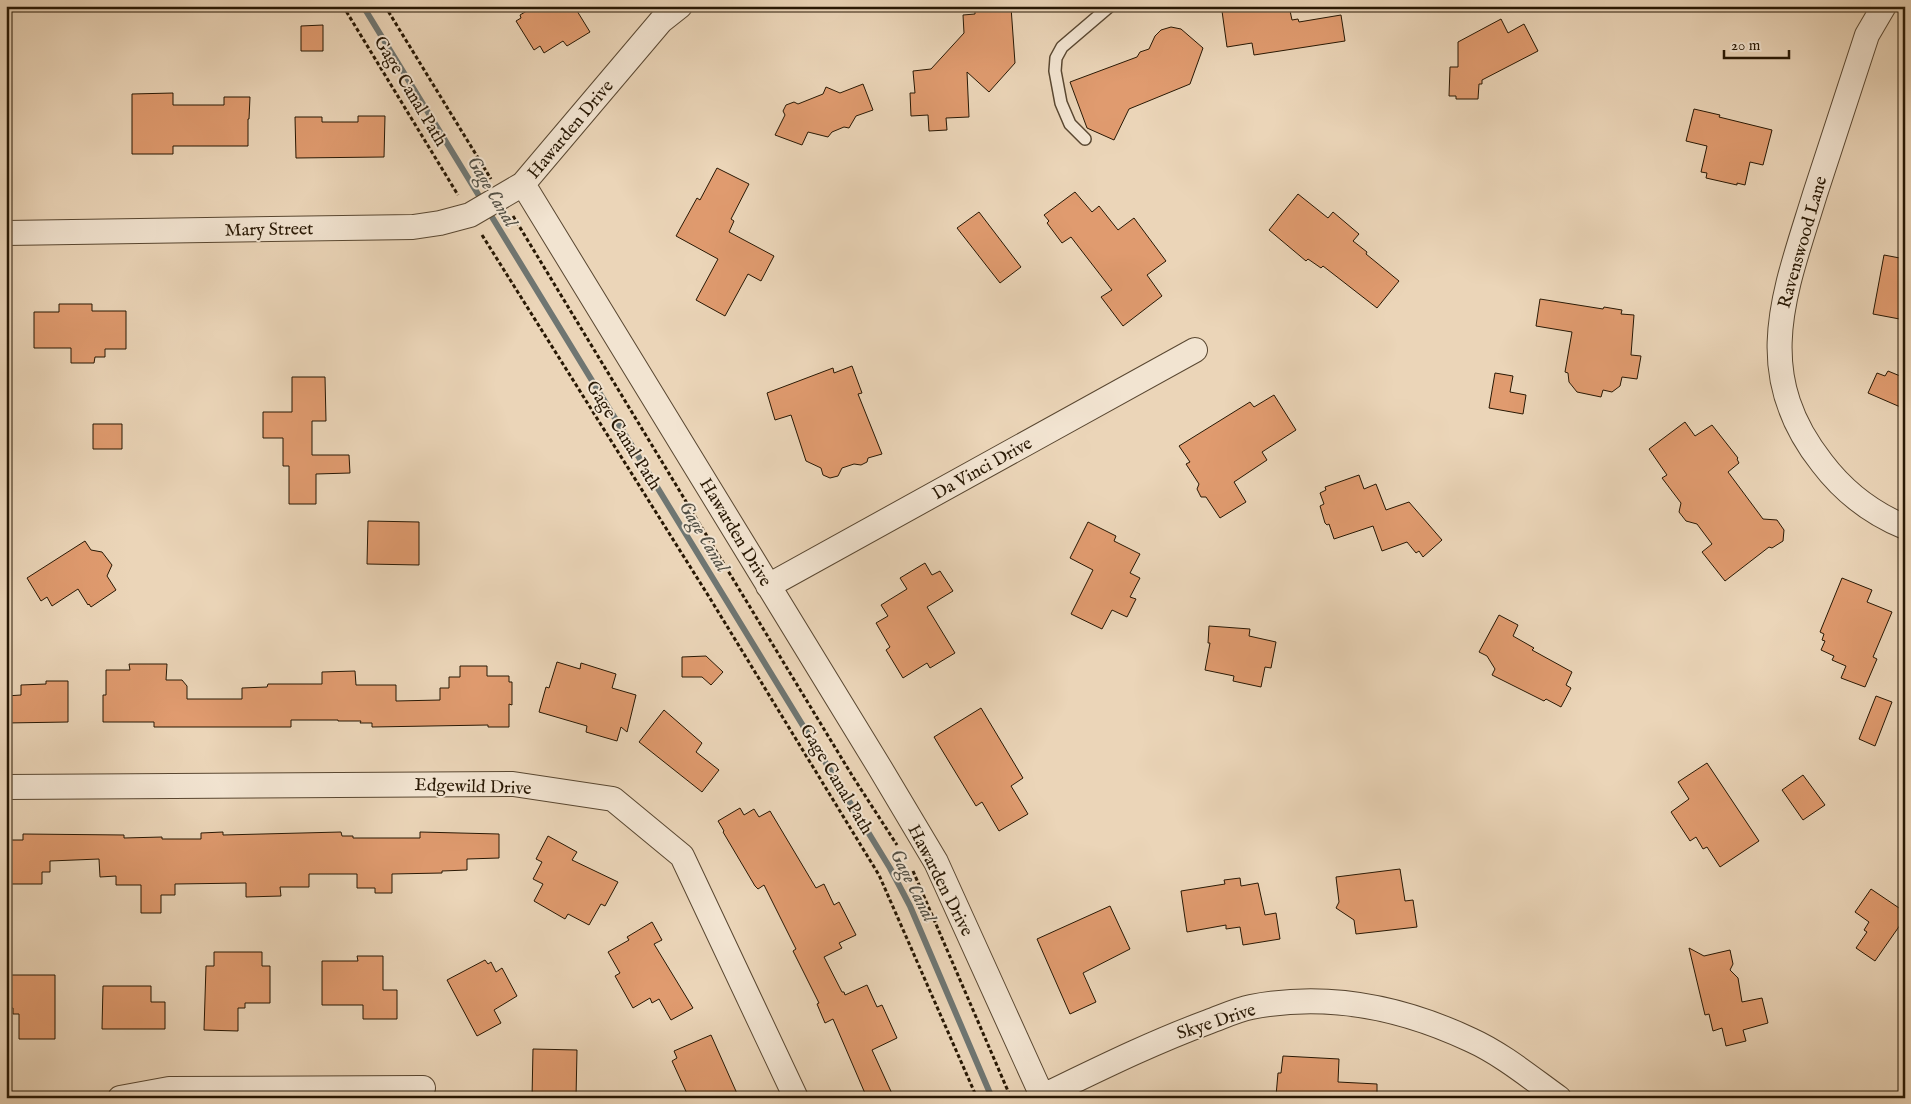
<svg xmlns="http://www.w3.org/2000/svg" width="1911" height="1104" font-family="'IM FELL English',serif">
<style>
.lines{fill:none;stroke-linecap:round;stroke-linejoin:round}
.stream{stroke:#6f7672;stroke-width:6}
.building{fill:#e09b6f;stroke:#281804}
.service-casing{stroke:#594731;stroke-width:14}
.minor-casing{stroke:#594731;stroke-width:26}
.path{stroke:#281804;stroke-width:3;stroke-dasharray:4 2.5;stroke-linecap:butt}
.service{stroke:#f2e4d1;stroke-width:11}
.minor{stroke:#f2e4d1;stroke-width:24}
.labels{text-anchor:middle;stroke-width:4;stroke-linejoin:round;paint-order:stroke}
.street-label{font-size:18px;fill:#281804;stroke:#f2e4d1}
.water-label{font-size:19px;font-style:italic;fill:#524f44;stroke:#f2e4d1}
</style>
<rect width="100%" height="100%" fill="#ebd5b8"/>
<filter id="stains"><feTurbulence type="fractalNoise" baseFrequency=".004" numOctaves="4"/><feColorMatrix values="0 0 0 0 .2 0 0 0 0 .09 0 0 0 0 .02 0 0 0 .5 -.17"/></filter>
<radialGradient id="worn" r=".72"><stop offset=".6" stop-color="#630" stop-opacity="0"/><stop offset="1" stop-color="#630" stop-opacity=".3"/></radialGradient>
<g class="lines">
<path class="stream" d="M 363,6 L 890,868 L 910,906 L 992,1098"/>
</g>
<path class="building" d="M 535,6 L 574,6 L 590,32 L 567,46 L 563,41 L 544,53 L 540,46 L 534,50 L 516,21 L 521,18 L 520,15 Z
M 1241,6 L 1289,6 L 1292,20 L 1298,19 L 1299,22 L 1341,15 L 1345,41 L 1254,55 L 1252,43 L 1227,47 L 1222,11 L 1242,8 Z
M 1011,7 L 1015,63 L 989,92 L 967,72 L 969,117 L 946,118 L 947,130 L 929,131 L 928,115 L 911,116 L 910,93 L 915,93 L 913,71 L 931,69 L 964,33 L 963,15 L 975,14 L 975,10 Z
M 1501,19 L 1508,33 L 1524,24 L 1538,51 L 1482,80 L 1482,84 L 1479,84 L 1478,99 L 1456,99 L 1456,96 L 1449,96 L 1450,67 L 1458,67 L 1458,42 Z
M 323,25 L 323,51 L 301,51 L 301,26 Z
M 1171,27 L 1181,29 L 1203,48 L 1190,84 L 1129,109 L 1114,140 L 1087,128 L 1070,82 L 1137,57 L 1140,52 L 1149,49 L 1155,36 L 1161,30 Z
M 863,84 L 873,110 L 856,116 L 849,128 L 844,127 L 832,132 L 828,137 L 808,132 L 802,145 L 775,135 L 785,115 L 783,111 L 786,105 L 794,102 L 798,104 L 823,94 L 826,87 L 840,93 Z
M 173,93 L 173,105 L 224,105 L 224,97 L 250,97 L 249,119 L 248,119 L 248,146 L 173,146 L 173,154 L 132,154 L 132,94 Z
M 1694,109 L 1720,115 L 1719,117 L 1772,130 L 1763,165 L 1750,162 L 1745,185 L 1737,183 L 1737,185 L 1706,178 L 1707,173 L 1701,172 L 1707,146 L 1686,141 Z
M 358,116 L 385,116 L 384,157 L 296,158 L 295,117 L 322,117 L 322,122 L 358,122 Z
M 717,168 L 749,184 L 731,219 L 734,221 L 729,232 L 774,256 L 761,281 L 748,274 L 725,316 L 696,300 L 718,259 L 676,236 L 697,198 L 700,200 Z
M 1075,192 L 1092,212 L 1099,206 L 1118,230 L 1134,218 L 1166,261 L 1147,275 L 1162,296 L 1123,326 L 1101,297 L 1112,290 L 1071,237 L 1062,243 L 1047,223 L 1049,221 L 1044,215 Z
M 1298,194 L 1328,218 L 1333,212 L 1359,234 L 1353,241 L 1367,252 L 1366,254 L 1399,281 L 1377,308 L 1323,266 L 1321,268 L 1308,259 L 1306,261 L 1269,230 Z
M 979,212 L 1021,267 L 1000,283 L 957,228 Z
M 1884,255 L 1905,259 L 1905,320 L 1873,314 Z
M 1540,299 L 1603,309 L 1604,307 L 1622,310 L 1621,314 L 1634,315 L 1631,355 L 1641,356 L 1637,379 L 1622,377 L 1620,386 L 1612,392 L 1603,390 L 1601,397 L 1577,392 L 1569,382 L 1568,373 L 1565,372 L 1572,332 L 1536,326 Z
M 59,304 L 92,304 L 92,311 L 126,311 L 126,349 L 105,349 L 105,357 L 95,357 L 94,363 L 71,363 L 71,348 L 34,348 L 34,312 L 59,312 Z
M 852,366 L 862,393 L 858,394 L 882,454 L 868,458 L 867,462 L 861,465 L 854,464 L 842,468 L 838,476 L 830,478 L 823,475 L 821,468 L 806,461 L 791,415 L 775,420 L 767,393 L 833,368 L 834,373 Z
M 1888,371 L 1905,378 L 1905,409 L 1868,393 L 1877,373 L 1885,376 Z
M 1495,373 L 1513,376 L 1510,392 L 1526,395 L 1523,414 L 1489,408 Z
M 292,377 L 325,377 L 326,421 L 312,421 L 312,455 L 349,455 L 350,473 L 316,474 L 316,504 L 289,504 L 289,466 L 283,466 L 283,438 L 263,438 L 263,412 L 292,412 Z
M 1274,395 L 1296,430 L 1262,452 L 1267,460 L 1234,482 L 1246,502 L 1220,518 L 1206,497 L 1201,497 L 1197,489 L 1199,484 L 1186,464 L 1190,462 L 1179,446 L 1250,402 L 1254,407 Z
M 1685,422 L 1695,436 L 1712,425 L 1738,458 L 1737,459 L 1739,463 L 1728,472 L 1763,519 L 1777,520 L 1784,530 L 1783,541 L 1772,548 L 1769,547 L 1725,581 L 1702,552 L 1712,544 L 1697,524 L 1686,521 L 1679,512 L 1681,503 L 1662,478 L 1667,475 L 1649,449 Z
M 93,424 L 122,424 L 122,449 L 93,449 Z
M 1359,475 L 1364,489 L 1376,484 L 1386,510 L 1409,502 L 1442,540 L 1423,557 L 1419,551 L 1416,553 L 1407,542 L 1382,551 L 1373,526 L 1334,539 L 1329,524 L 1327,525 L 1325,523 L 1320,506 L 1324,504 L 1320,493 L 1326,490 L 1325,487 Z
M 368,521 L 419,522 L 419,565 L 367,564 Z
M 1088,522 L 1116,536 L 1114,541 L 1140,554 L 1130,573 L 1140,578 L 1130,597 L 1136,599 L 1127,617 L 1112,610 L 1102,629 L 1071,614 L 1093,570 L 1070,558 Z
M 85,541 L 91,550 L 102,552 L 112,565 L 107,576 L 116,590 L 91,607 L 89,604 L 88,605 L 78,589 L 52,606 L 47,597 L 41,601 L 27,578 Z
M 925,563 L 932,575 L 940,571 L 953,591 L 927,607 L 955,653 L 930,668 L 927,663 L 903,678 L 886,650 L 890,647 L 876,623 L 888,616 L 881,605 L 907,589 L 900,578 Z
M 1842,578 L 1872,590 L 1867,602 L 1892,612 L 1873,657 L 1877,659 L 1865,687 L 1841,678 L 1846,666 L 1832,660 L 1834,656 L 1821,650 L 1825,641 L 1822,640 L 1824,634 L 1820,632 Z
M 1499,615 L 1518,625 L 1513,636 L 1534,648 L 1532,650 L 1572,672 L 1566,685 L 1571,688 L 1561,707 L 1546,699 L 1544,701 L 1492,675 L 1495,669 L 1487,656 L 1479,652 Z
M 1209,626 L 1250,629 L 1249,636 L 1276,642 L 1271,668 L 1265,667 L 1261,687 L 1233,681 L 1234,676 L 1205,670 L 1210,643 L 1208,643 Z
M 706,656 L 723,672 L 711,685 L 702,677 L 682,677 L 682,657 Z
M 557,662 L 580,669 L 581,663 L 616,674 L 612,688 L 636,695 L 627,732 L 621,727 L 617,741 L 586,732 L 587,726 L 539,712 L 546,687 L 549,688 Z
M 129,664 L 167,664 L 166,680 L 182,680 L 187,686 L 187,699 L 242,699 L 242,688 L 267,687 L 268,684 L 322,684 L 322,672 L 355,671 L 356,685 L 396,685 L 396,701 L 440,700 L 440,688 L 449,688 L 449,677 L 460,677 L 460,666 L 487,666 L 487,676 L 509,676 L 509,682 L 512,682 L 512,705 L 509,704 L 509,727 L 488,727 L 488,725 L 372,727 L 372,723 L 360,723 L 361,721 L 338,721 L 338,720 L 291,720 L 291,727 L 154,727 L 154,722 L 103,722 L 103,695 L 106,695 L 106,670 L 130,670 Z
M 46,681 L 68,681 L 68,722 L 6,723 L 6,696 L 21,695 L 21,685 L 46,684 Z
M 1876,696 L 1892,702 L 1875,746 L 1859,739 Z
M 981,708 L 1023,778 L 1011,786 L 1028,814 L 999,831 L 982,802 L 976,806 L 934,737 Z
M 664,710 L 702,743 L 696,752 L 719,770 L 702,792 L 639,742 Z
M 1707,763 L 1759,841 L 1720,867 L 1707,847 L 1703,849 L 1696,837 L 1690,841 L 1671,812 L 1689,799 L 1678,782 Z
M 1803,775 L 1825,805 L 1803,820 L 1782,790 Z
M 740,808 L 744,815 L 754,809 L 759,817 L 770,811 L 816,888 L 824,884 L 834,905 L 839,902 L 856,935 L 839,943 L 842,948 L 824,957 L 842,992 L 844,992 L 845,995 L 867,985 L 877,1007 L 882,1005 L 897,1038 L 872,1050 L 894,1098 L 867,1098 L 833,1019 L 825,1023 L 817,1004 L 819,1003 L 793,951 L 796,949 L 764,885 L 758,889 L 755,886 L 723,832 L 724,831 L 718,821 Z
M 223,832 L 223,835 L 341,832 L 342,836 L 353,836 L 353,838 L 420,838 L 420,832 L 499,834 L 499,858 L 467,859 L 467,870 L 442,871 L 442,873 L 392,874 L 392,893 L 375,893 L 375,888 L 357,888 L 357,874 L 309,874 L 309,887 L 280,887 L 281,896 L 246,897 L 246,883 L 175,884 L 175,895 L 161,895 L 161,913 L 141,913 L 141,885 L 116,885 L 116,876 L 100,877 L 99,859 L 50,861 L 50,872 L 42,872 L 42,884 L 6,884 L 6,840 L 23,840 L 23,834 L 124,835 L 124,838 L 162,837 L 162,839 L 201,839 L 201,833 Z
M 548,836 L 577,852 L 572,860 L 618,882 L 605,906 L 601,904 L 589,925 L 568,914 L 565,919 L 534,901 L 543,884 L 533,879 L 542,862 L 536,859 Z
M 1400,869 L 1405,901 L 1413,900 L 1417,927 L 1356,934 L 1354,920 L 1336,908 L 1339,902 L 1336,877 Z
M 1240,878 L 1241,886 L 1258,883 L 1265,915 L 1276,913 L 1280,939 L 1243,945 L 1240,927 L 1226,929 L 1226,925 L 1187,932 L 1181,891 L 1225,884 L 1224,880 Z
M 1871,889 L 1905,912 L 1905,918 L 1875,961 L 1856,948 L 1867,932 L 1864,930 L 1869,922 L 1855,912 Z
M 1110,906 L 1130,949 L 1083,973 L 1096,1002 L 1070,1014 L 1037,939 Z
M 652,922 L 662,940 L 654,944 L 693,1008 L 671,1020 L 659,999 L 652,1003 L 650,998 L 633,1008 L 615,976 L 620,973 L 608,952 L 629,940 L 627,937 Z
M 1689,948 L 1704,956 L 1730,950 L 1733,964 L 1730,970 L 1738,978 L 1742,1002 L 1762,998 L 1768,1023 L 1743,1030 L 1746,1041 L 1726,1046 L 1722,1028 L 1713,1031 L 1709,1014 L 1705,1015 Z
M 214,952 L 262,952 L 262,966 L 270,966 L 270,1003 L 245,1003 L 245,1008 L 238,1008 L 238,1031 L 204,1030 L 206,966 L 214,966 Z
M 357,956 L 383,956 L 383,990 L 397,990 L 397,1019 L 363,1019 L 363,1005 L 322,1005 L 322,961 L 358,961 Z
M 485,960 L 488,964 L 491,962 L 496,972 L 502,968 L 517,996 L 494,1010 L 501,1023 L 477,1036 L 447,980 Z
M 6,975 L 55,975 L 55,1039 L 19,1039 L 19,1014 L 13,1014 L 13,1008 L 6,1008 Z
M 103,986 L 151,986 L 151,1002 L 165,1002 L 165,1029 L 102,1029 Z
M 711,1035 L 739,1098 L 689,1098 L 672,1061 L 677,1058 L 674,1051 Z
M 533,1049 L 577,1050 L 576,1098 L 532,1098 Z
M 1283,1056 L 1339,1059 L 1338,1082 L 1377,1084 L 1377,1098 L 1276,1096 L 1278,1073 L 1281,1073 Z"/>
<g class="lines">
<defs>
<path id="service" d="M 1085,139 L 1070,124 L 1061,103 L 1055,71 L 1056,58 L 1062,47 L 1110,6"/>
<path id="minor" d="M 1884,6 L 1867,35 C 1850,88 1832,141 1815,194 C 1785,292 1750,372 1822,463 C 1844,492 1871,513 1905,527
M 523,184 L 880,768 L 936,862 L 1043,1098
M 6,233 L 413,227 L 440,223 L 470,215 L 523,184 L 661,21 L 680,6
M 768,586 L 1195,350
M 6,787 L 513,784 L 613,799 L 682,856 L 796,1098
M 1043,1096 C 1097,1070 1151,1043 1208,1022 C 1222,1017 1236,1010 1251,1007 C 1328,992 1401,1007 1471,1040 C 1502,1054 1531,1078 1559,1098
M 120,1098 L 169,1089 L 423,1088"/>
</defs>
<use href="#service" class="service-casing"/>
<use href="#minor" class="minor-casing"/>
<path class="path" d="M 343,6 L 458,195
M 385,6 L 491,179
M 513,216 L 853,777 L 897,845
M 482,235 L 711,600 L 879,875 L 977,1098
M 913,871 L 1011,1098"/>
<use href="#service" class="service"/>
<use href="#minor" class="minor"/>
</g>
<g class="labels">
<g class="street-label">
<text transform="translate(411 91) rotate(59)" y="6">Gage Canal Path</text>
<text transform="translate(570 129) rotate(-50)" y="6">Hawarden Drive</text>
<text transform="translate(269 229) rotate(-1)" y="6">Mary Street</text>
<text transform="translate(1802 242) rotate(-74)" y="6">Ravenswood Lane</text>
<text transform="translate(624 435) rotate(58)" y="6">Gage Canal Path</text>
<text transform="translate(982 468) rotate(-29)" y="6">Da Vinci Drive</text>
<text transform="translate(736 532) rotate(59)" y="6">Hawarden Drive</text>
<text transform="translate(837 779) rotate(59)" y="6">Gage Canal Path</text>
<text transform="translate(473 786) rotate(2)" y="6">Edgewild Drive</text>
<text transform="translate(941 880) rotate(63)" y="6">Hawarden Drive</text>
<text transform="translate(1216 1021) rotate(-18)" y="6">Skye Drive</text>
</g>
<g class="water-label">
<text transform="translate(493 191) rotate(59)" y="7">Gage Canal</text>
<text transform="translate(705 536) rotate(59)" y="7">Gage Canal</text>
<text transform="translate(914 885) rotate(63)" y="7">Gage Canal</text>
</g>
</g>
<rect width="1911" height="1104" fill="none" stroke="#ebd5b8" stroke-width="25"/>
<rect x="8" y="8" width="1896" height="1089" fill="none" stroke="#281804" stroke-width="2.5"/>
<rect x="12" y="12" width="1886" height="1079" fill="none" stroke="#281804"/>
<path d="M1724 50v8h65v-8" fill="none" stroke="#281804" stroke-width="2.5"/>
<text x="1731" y="50" font-size="15" fill="#281804" stroke="#f2e4d1" stroke-width="4" paint-order="stroke">20 m</text>
<rect width="100%" height="100%" filter="url(#stains)"/>
<rect width="100%" height="100%" fill="url(#worn)"/>
</svg>
